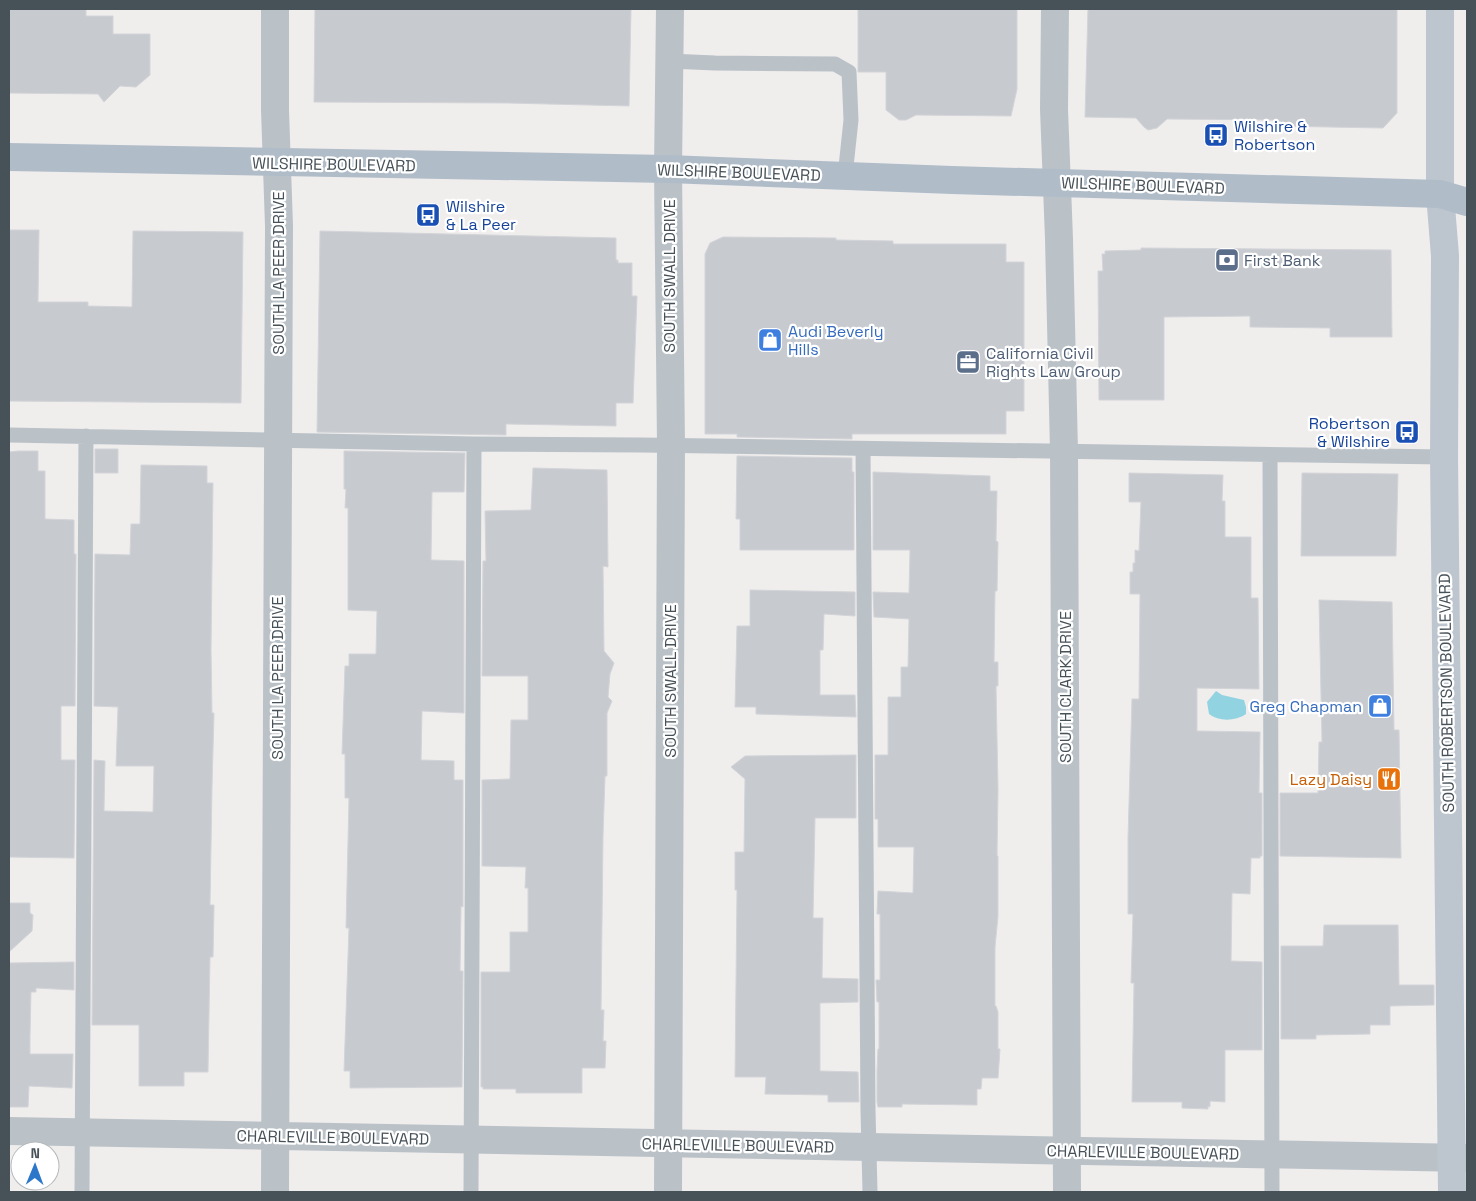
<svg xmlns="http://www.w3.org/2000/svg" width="1476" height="1201" font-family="'Space Grotesk',sans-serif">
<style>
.water{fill:#92d3e1}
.building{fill:#c7cacf;stroke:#d2d4d8}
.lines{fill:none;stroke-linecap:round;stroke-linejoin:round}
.service{stroke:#bac2c8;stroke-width:15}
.minor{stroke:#bac2c8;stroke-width:28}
.secondary{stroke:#bdc6cf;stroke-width:28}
.primary{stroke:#b0bdc9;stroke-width:28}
.labels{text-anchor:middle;stroke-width:4.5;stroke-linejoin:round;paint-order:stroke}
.transit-label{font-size:16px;fill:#164399;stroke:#fff;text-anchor:start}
.street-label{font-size:16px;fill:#475158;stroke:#fff}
.service-label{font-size:16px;fill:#4e5e75;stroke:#fff;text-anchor:start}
.shop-label{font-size:16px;fill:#366cbe;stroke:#fff;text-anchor:start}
.food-label{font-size:16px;fill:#c56008;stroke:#fff;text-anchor:end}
</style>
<rect width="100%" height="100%" fill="#f0eded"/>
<path class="water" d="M 1216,691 L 1222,695 L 1244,700 L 1246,707 L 1246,714 C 1236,721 1219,722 1209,714 L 1207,702 Z"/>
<path class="building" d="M 9,9 L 86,9 L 86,16 L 113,16 L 113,34 L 150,34 L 150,75 L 136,87 L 120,86 L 104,102 L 98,94 L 9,93 Z
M 315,9 L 631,9 L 629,106 L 507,103 L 314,102 Z
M 858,9 L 1017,9 L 1017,89 L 1011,116 L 916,115 L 906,120 L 899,120 L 886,110 L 886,72 L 858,72 Z
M 1088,9 L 1397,9 L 1397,113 L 1383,128 L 1274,126 L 1274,120 L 1167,119 L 1157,128 L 1148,130 L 1144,127 L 1136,118 L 1085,117 Z
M 9,230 L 39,230 L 38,302 L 88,302 L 88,306 L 132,307 L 133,231 L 243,232 L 241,403 L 9,401 Z
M 320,231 L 616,238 L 616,260 L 618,260 L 618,263 L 632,263 L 632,296 L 637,296 L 633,403 L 616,403 L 616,426 L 506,424 L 506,435 L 317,432 Z
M 723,237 L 836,238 L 836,240 L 893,241 L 893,244 L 1006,244 L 1006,262 L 1024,262 L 1024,411 L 1006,411 L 1006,434 L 852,434 L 852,439 L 737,437 L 737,434 L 705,434 L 705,254 L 710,243 Z
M 1141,248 L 1391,250 L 1392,337 L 1330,337 L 1330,328 L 1250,327 L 1250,316 L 1164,317 L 1164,400 L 1099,400 L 1098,271 L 1103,271 L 1102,254 L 1105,254 L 1105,251 L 1141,250 Z
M 95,449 L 118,449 L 118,473 L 95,473 Z
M 18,451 L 38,451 L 38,471 L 45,471 L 45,519 L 74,520 L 74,554 L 76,554 L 75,706 L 61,706 L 61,760 L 75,760 L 74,858 L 9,857 L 9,452 Z
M 344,451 L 465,453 L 464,492 L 432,492 L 431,560 L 464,561 L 464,713 L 422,711 L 421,760 L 454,761 L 454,780 L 463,780 L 463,907 L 461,906 L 460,971 L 463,971 L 462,1087 L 350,1088 L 350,1071 L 344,1071 L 349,928 L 346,928 L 349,798 L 345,798 L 345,754 L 342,754 L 345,666 L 349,666 L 349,654 L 376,654 L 377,611 L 348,610 L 348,508 L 345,508 L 346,489 L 344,489 Z
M 737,456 L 852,458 L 852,472 L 854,472 L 854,550 L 740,550 L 740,519 L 736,519 Z
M 141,465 L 207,466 L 207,483 L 213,483 L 211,650 L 212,713 L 214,713 L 212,787 L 210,905 L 214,905 L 213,957 L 210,957 L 208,1072 L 184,1072 L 184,1086 L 139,1086 L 139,1025 L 92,1025 L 94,760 L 105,761 L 104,811 L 153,812 L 154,766 L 116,766 L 118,707 L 94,706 L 95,554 L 130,555 L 131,524 L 140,524 Z
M 533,468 L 607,470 L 608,567 L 603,566 L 604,651 L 614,663 L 610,674 L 608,697 L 612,701 L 607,713 L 607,776 L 605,776 L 603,836 L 601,1010 L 604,1010 L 603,1041 L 606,1041 L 605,1068 L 582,1068 L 582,1093 L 516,1093 L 516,1089 L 483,1089 L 483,1087 L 481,1087 L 481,972 L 510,972 L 510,932 L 528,932 L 528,888 L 525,888 L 526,867 L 482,866 L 482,780 L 510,779 L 511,720 L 528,720 L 528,676 L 482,676 L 483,561 L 486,561 L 485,511 L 531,510 Z
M 873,472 L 990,476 L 990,491 L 997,491 L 996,541 L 998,542 L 997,591 L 995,591 L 994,662 L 998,662 L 998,686 L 996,686 L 998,789 L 997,856 L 998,856 L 998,916 L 995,947 L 995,1006 L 996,1006 L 998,1012 L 998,1049 L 1000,1049 L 998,1078 L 982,1078 L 981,1089 L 977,1089 L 977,1105 L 902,1104 L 902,1107 L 878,1107 L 877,1102 L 877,1072 L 878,1049 L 879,1049 L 879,1002 L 877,1002 L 876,980 L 880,980 L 880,914 L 877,914 L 878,891 L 913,893 L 914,847 L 878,847 L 878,819 L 875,819 L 875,755 L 888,755 L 888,697 L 901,697 L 901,667 L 908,667 L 909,619 L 874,617 L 873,592 L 909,593 L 910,550 L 873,550 Z
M 1129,473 L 1223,475 L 1222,501 L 1225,501 L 1225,537 L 1251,537 L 1251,598 L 1258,598 L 1259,689 L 1197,688 L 1197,731 L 1260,732 L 1259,793 L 1262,793 L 1262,856 L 1260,856 L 1260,858 L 1251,858 L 1250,894 L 1232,893 L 1231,961 L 1262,962 L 1262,1050 L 1225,1050 L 1225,1102 L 1210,1101 L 1210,1107 L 1208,1106 L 1208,1109 L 1182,1108 L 1182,1102 L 1132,1102 L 1134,983 L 1131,983 L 1133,914 L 1128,914 L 1128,838 L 1132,699 L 1139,699 L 1140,594 L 1130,594 L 1130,572 L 1133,572 L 1133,563 L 1135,563 L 1135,550 L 1139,551 L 1141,502 L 1129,502 Z
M 1302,473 L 1398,474 L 1396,556 L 1301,556 Z
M 750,590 L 855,592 L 855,616 L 824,614 L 823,650 L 820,650 L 820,695 L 855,695 L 856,717 L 756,714 L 756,707 L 735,707 L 737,626 L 750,626 Z
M 1319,600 L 1392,602 L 1394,730 L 1399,730 L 1401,858 L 1280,856 L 1280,793 L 1318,793 L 1319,742 L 1322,742 Z
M 856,755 L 856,818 L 815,818 L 813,918 L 823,918 L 822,978 L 858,979 L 858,1002 L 820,1003 L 820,1071 L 858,1072 L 859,1102 L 828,1102 L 828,1095 L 765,1094 L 766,1077 L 735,1077 L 737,890 L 735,890 L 735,852 L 744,852 L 745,779 L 731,767 L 745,756 Z
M 9,903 L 30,903 L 30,913 L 33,915 L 32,931 L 9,952 Z
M 1324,925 L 1398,925 L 1399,985 L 1434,985 L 1434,1005 L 1390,1006 L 1390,1025 L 1370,1025 L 1370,1034 L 1316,1035 L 1316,1039 L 1281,1039 L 1281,946 L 1323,946 Z
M 74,962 L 74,990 L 36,988 L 36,992 L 31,992 L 30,1036 L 30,1054 L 73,1054 L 72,1088 L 29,1086 L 28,1107 L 9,1107 L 9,963 Z"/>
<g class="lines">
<path class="service" d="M 669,61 L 715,63 L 835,64 L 849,72 L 851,120 L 845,176
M 9,435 L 474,444 L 641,445 L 1444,457
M 863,449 L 868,1110 L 870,1192
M 1270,455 L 1272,1192
M 82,1192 L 86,436
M 471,1192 L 474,444"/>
<path class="minor" d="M 275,9 L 275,110 L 279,226 L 275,1192
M 1055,9 L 1054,109 L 1059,239 L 1064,451 L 1067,1192
M 9,1131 L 1467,1158
M 668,1192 L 671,445 L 668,169 L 670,9"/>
<path class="secondary" d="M 1440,9 L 1440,194 L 1445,256 L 1444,457 L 1452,1192"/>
<path class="primary" d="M 9,157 L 668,169 L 952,180 L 1440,194 L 1467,202"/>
</g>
<defs>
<symbol id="bus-square" viewBox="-11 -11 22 22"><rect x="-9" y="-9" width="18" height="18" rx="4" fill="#1a4fb4" stroke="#fff"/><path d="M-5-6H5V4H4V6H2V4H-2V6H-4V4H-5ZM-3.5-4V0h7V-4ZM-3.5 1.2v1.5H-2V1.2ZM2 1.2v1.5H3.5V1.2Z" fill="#fff"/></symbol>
<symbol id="bank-square" viewBox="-11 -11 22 22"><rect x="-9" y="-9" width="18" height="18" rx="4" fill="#5c6f8a" stroke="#fff"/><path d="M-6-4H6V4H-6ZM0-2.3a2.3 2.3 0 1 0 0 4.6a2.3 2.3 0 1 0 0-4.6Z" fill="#fff"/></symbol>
<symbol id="shop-square" viewBox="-11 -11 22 22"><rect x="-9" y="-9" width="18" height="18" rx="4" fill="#3f7fe0" stroke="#fff"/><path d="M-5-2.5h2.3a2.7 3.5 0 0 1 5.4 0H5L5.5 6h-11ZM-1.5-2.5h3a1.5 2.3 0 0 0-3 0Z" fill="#fff"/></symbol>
<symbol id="office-square" viewBox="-11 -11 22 22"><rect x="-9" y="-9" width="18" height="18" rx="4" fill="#5c6f8a" stroke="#fff"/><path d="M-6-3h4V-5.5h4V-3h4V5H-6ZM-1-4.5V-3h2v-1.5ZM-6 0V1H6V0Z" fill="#fff"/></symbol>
<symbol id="restaurant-square" viewBox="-11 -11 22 22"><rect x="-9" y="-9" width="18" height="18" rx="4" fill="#e8710a" stroke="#fff"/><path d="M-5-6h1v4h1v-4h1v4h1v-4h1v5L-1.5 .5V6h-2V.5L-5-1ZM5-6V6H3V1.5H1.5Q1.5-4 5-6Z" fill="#fff"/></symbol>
</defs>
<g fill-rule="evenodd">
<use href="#bus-square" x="1202" y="121" width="28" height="28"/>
<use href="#bus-square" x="414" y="201" width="28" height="28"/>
<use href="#bank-square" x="1213" y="246" width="28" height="28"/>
<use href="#shop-square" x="756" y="326" width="28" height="28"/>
<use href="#office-square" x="954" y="348" width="28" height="28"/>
<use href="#bus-square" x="1393" y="418" width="28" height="28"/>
<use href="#shop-square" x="1366" y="692" width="28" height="28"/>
<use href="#restaurant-square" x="1375" y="765" width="28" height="28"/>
</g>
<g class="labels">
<g class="transit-label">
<text x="1234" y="132">Wilshire &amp;<tspan x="1234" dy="18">Robertson</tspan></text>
<text x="446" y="212">Wilshire<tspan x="446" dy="18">&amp; La Peer</tspan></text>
<text x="1390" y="429" text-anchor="end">Robertson<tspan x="1390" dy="18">&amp; Wilshire</tspan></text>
</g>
<g class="street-label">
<text transform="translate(334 164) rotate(1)" y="6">WILSHIRE BOULEVARD</text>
<text transform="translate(739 172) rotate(2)" y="6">WILSHIRE BOULEVARD</text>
<text transform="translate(1143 185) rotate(2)" y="6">WILSHIRE BOULEVARD</text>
<text transform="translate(278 273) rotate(-90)" y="6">SOUTH LA PEER DRIVE</text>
<text transform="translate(669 276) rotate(-90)" y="6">SOUTH SWALL DRIVE</text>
<text transform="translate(277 678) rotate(-90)" y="6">SOUTH LA PEER DRIVE</text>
<text transform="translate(670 681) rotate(-90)" y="6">SOUTH SWALL DRIVE</text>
<text transform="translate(1065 687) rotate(-90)" y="6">SOUTH CLARK DRIVE</text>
<text transform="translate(1446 693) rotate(-91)" y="6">SOUTH ROBERTSON BOULEVARD</text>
<text transform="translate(333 1137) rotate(1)" y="6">CHARLEVILLE BOULEVARD</text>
<text transform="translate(738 1145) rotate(1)" y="6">CHARLEVILLE BOULEVARD</text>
<text transform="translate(1143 1152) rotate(1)" y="6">CHARLEVILLE BOULEVARD</text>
</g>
<g class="service-label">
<text x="1244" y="266">First Bank</text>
<text x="986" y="359">California Civil<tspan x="986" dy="18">Rights Law Group</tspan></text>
</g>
<g class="shop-label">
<text x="788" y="337">Audi Beverly<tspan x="788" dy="18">Hills</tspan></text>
<text x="1362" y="712" text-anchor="end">Greg Chapman</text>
</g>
<g class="food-label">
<text x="1372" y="785">Lazy Daisy</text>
</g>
</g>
<rect width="1476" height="1201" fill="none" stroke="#475158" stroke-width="20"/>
<g transform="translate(35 1166) rotate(1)"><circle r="24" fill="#ffffff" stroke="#b5b9bc"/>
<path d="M0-4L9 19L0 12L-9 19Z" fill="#2d77ca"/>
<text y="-8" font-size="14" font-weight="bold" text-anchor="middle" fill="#475158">N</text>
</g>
</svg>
